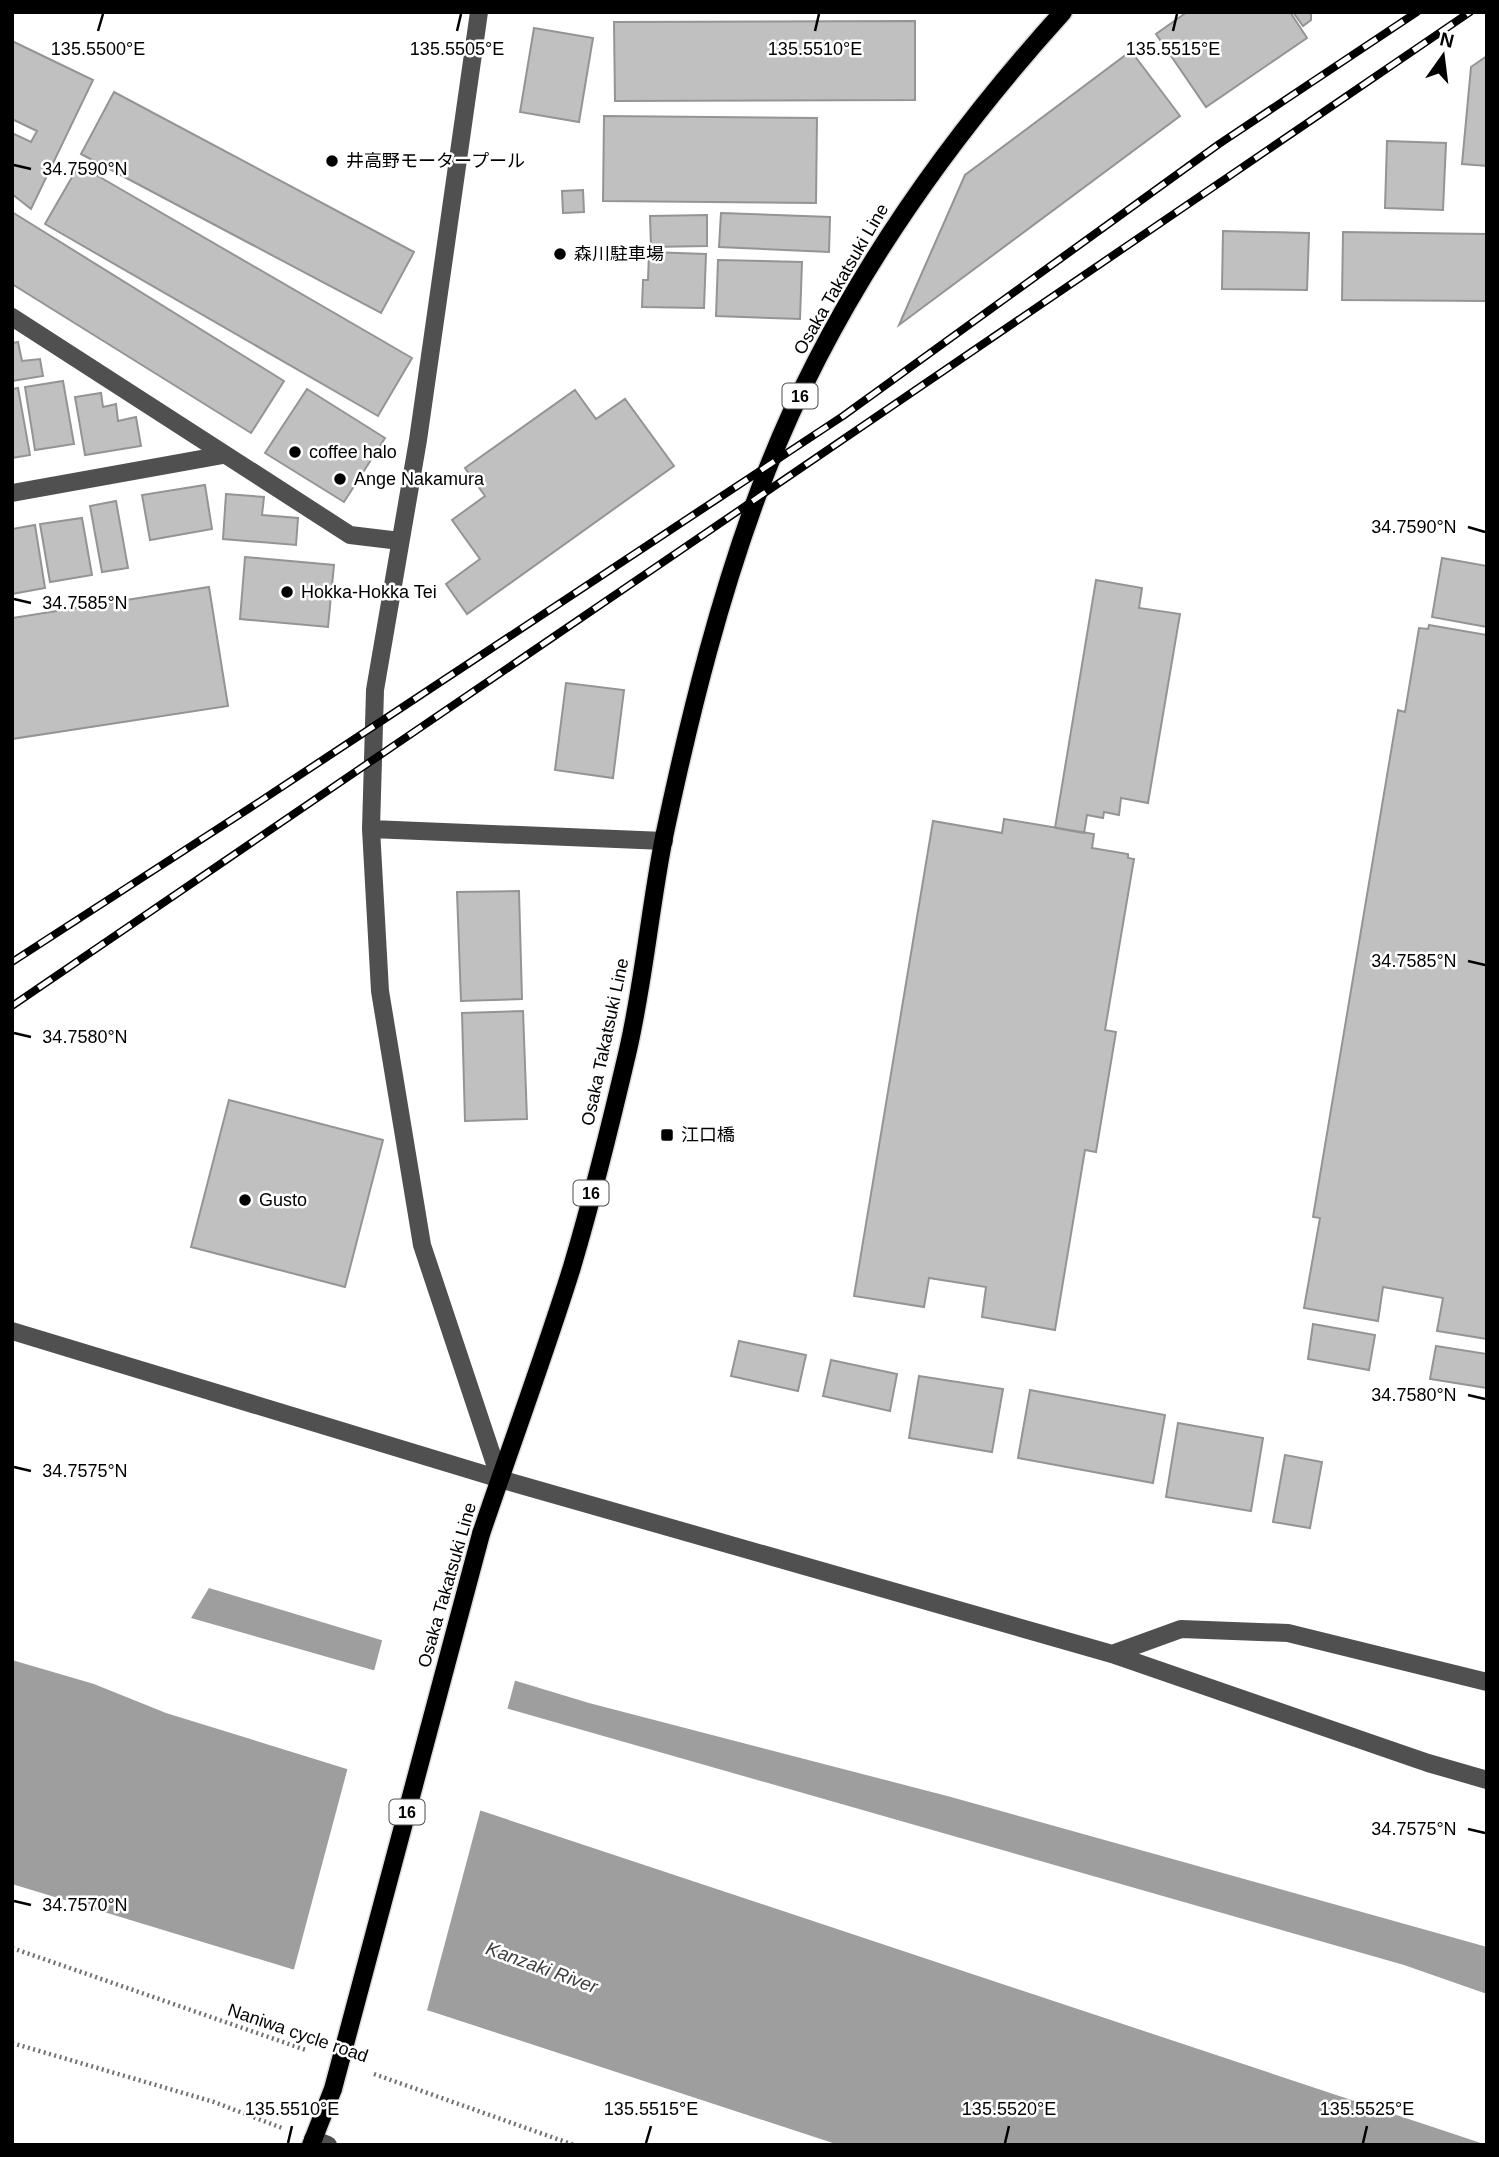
<svg xmlns="http://www.w3.org/2000/svg" width="1499" height="2157" font-family="Arial,'Noto Sans JP',sans-serif">
<style>
.water{fill:#9e9e9e}
.pier{fill:#fff}
.building{fill:#c0c0c0;stroke:#949494;stroke-width:2}
.lines{fill:none;stroke-linecap:round;stroke-linejoin:round}
.major-casing{stroke:#dbdbdb;stroke-width:21}
.path{stroke:#727272;stroke-width:4.5;stroke-dasharray:2 3.5;stroke-linecap:butt}
.minor{stroke:#505050;stroke-width:18}
.major{stroke:#000;stroke-width:18}
.rail-casing{stroke:#000;stroke-width:8}
.rail{stroke:#fff;stroke-width:5;stroke-dasharray:16;stroke-linecap:butt}
.major-bridge-casing{stroke:#dbdbdb;stroke-width:21;stroke-linecap:butt}
.major-bridge{stroke:#000;stroke-width:18}
.ticks{fill:none;stroke:#000;stroke-width:2.5}
.poi-dot{fill:#000;stroke:#fff;stroke-width:2.5}
.labels{text-anchor:middle;stroke-width:5;stroke-linejoin:round;paint-order:stroke}
.shield{fill:#fff;stroke:#4c4c4c;stroke-width:2}
.shield-label{font-size:16px;font-weight:bold;fill:#000}
.poi-label{font-size:18px;fill:#000;stroke:#fff;text-anchor:start}
.street-label{font-size:18px;fill:#000;stroke:#fff}
.water-label{font-size:19px;font-style:italic;fill:#3f3f3f;stroke:#fff}
.ticks-label{font-size:18px;text-anchor:middle;fill:#000;stroke:#fff;stroke-width:5;stroke-linejoin:round;paint-order:stroke}
</style>
<rect width="100%" height="100%" fill="#fff"/>
<path class="water" d="M 209,1588 L 589,1703 L 951,1797 L 1487,1947 L 1487,1994 L 1404,1965 L 191,1618 Z
M 12,1660 L 94,1684 L 166,1713 L 473,1808 L 1487,2145 L 839,2145 L 433,2012 L 12,1884 Z"/>
<path class="pier" d="M 383,1637 L 516,1677 L 506,1714 L 373,1675 Z
M 348,1767 L 481,1808 L 426,2014 L 293,1973 Z"/>
<path class="building" d="M 1187,12 L 1290,12 L 1307,38 L 1206,107 L 1156,34 Z
M 1293,12 L 1311,12 L 1311,20 L 1303,26 Z
M 915,21 L 915,100 L 615,101 L 614,22 Z
M 534,28 L 593,38 L 579,122 L 520,112 Z
M 12,41 L 93,80 L 31,209 L 12,194 L 12,133 L 31,142 L 37,131 L 12,119 Z
M 1131,51 L 1180,116 L 899,325 L 965,175 Z
M 1487,56 L 1487,166 L 1462,164 L 1471,67 Z
M 114,92 L 414,252 L 381,313 L 81,154 Z
M 604,116 L 817,118 L 816,203 L 603,201 Z
M 1387,141 L 1446,143 L 1443,210 L 1385,208 Z
M 79,165 L 412,358 L 378,416 L 45,224 Z
M 583,190 L 584,212 L 563,213 L 562,191 Z
M 12,212 L 284,381 L 251,433 L 12,284 Z
M 721,213 L 830,217 L 829,252 L 719,247 Z
M 707,215 L 707,246 L 651,247 L 650,216 Z
M 1223,231 L 1309,233 L 1307,290 L 1222,289 Z
M 1343,232 L 1487,234 L 1487,301 L 1342,300 Z
M 649,252 L 706,254 L 704,308 L 642,307 L 643,280 L 648,280 Z
M 718,260 L 802,262 L 800,319 L 716,316 Z
M 18,342 L 22,361 L 40,359 L 43,376 L 12,381 L 12,343 Z
M 63,381 L 74,444 L 35,450 L 25,387 Z
M 18,388 L 30,455 L 12,458 L 12,389 Z
M 307,389 L 385,438 L 344,502 L 265,453 Z
M 575,390 L 596,419 L 625,399 L 674,466 L 467,614 L 446,584 L 480,559 L 452,520 L 485,496 L 465,468 Z
M 101,393 L 103,407 L 116,404 L 118,421 L 136,417 L 141,446 L 85,455 L 75,397 Z
M 205,485 L 212,529 L 150,540 L 142,495 Z
M 226,494 L 264,497 L 262,515 L 298,518 L 296,545 L 223,539 Z
M 116,501 L 128,568 L 102,572 L 90,506 Z
M 82,518 L 92,575 L 50,582 L 40,524 Z
M 35,525 L 45,588 L 12,594 L 12,529 Z
M 245,557 L 334,565 L 328,627 L 240,619 Z
M 1442,558 L 1487,566 L 1487,627 L 1432,617 Z
M 1096,580 L 1142,588 L 1139,608 L 1180,614 L 1148,803 L 1121,798 L 1119,815 L 1104,812 L 1103,818 L 1087,815 L 1084,833 L 1055,828 Z
M 209,587 L 228,706 L 12,739 L 12,618 Z
M 1429,625 L 1487,635 L 1487,1339 L 1437,1331 L 1443,1298 L 1383,1287 L 1378,1321 L 1304,1308 L 1320,1218 L 1313,1217 L 1398,710 L 1405,712 L 1419,628 L 1428,629 Z
M 566,683 L 624,690 L 613,778 L 555,770 Z
M 1004,819 L 1094,834 L 1092,848 L 1128,854 L 1128,858 L 1134,859 L 1105,1030 L 1116,1032 L 1096,1152 L 1085,1150 L 1055,1330 L 982,1317 L 986,1287 L 929,1278 L 924,1307 L 854,1296 L 933,821 L 1002,833 Z
M 519,891 L 522,999 L 461,1001 L 457,892 Z
M 523,1011 L 527,1119 L 465,1121 L 462,1013 Z
M 229,1100 L 383,1140 L 345,1287 L 191,1247 Z
M 1313,1324 L 1375,1335 L 1369,1370 L 1308,1359 Z
M 739,1341 L 806,1355 L 798,1391 L 731,1376 Z
M 1436,1346 L 1487,1354 L 1487,1388 L 1430,1379 Z
M 831,1360 L 897,1374 L 890,1411 L 823,1396 Z
M 919,1376 L 1003,1389 L 992,1452 L 909,1438 Z
M 1030,1390 L 1165,1415 L 1153,1483 L 1018,1458 Z
M 1178,1423 L 1263,1438 L 1251,1511 L 1166,1497 Z
M 1285,1455 L 1322,1462 L 1310,1528 L 1273,1522 Z"/>
<g class="lines">
<defs>
<path id="major" d="M 481,1534 C 511,1445 544,1357 572,1267 C 593,1196 611,1123 628,1050 C 644,980 650,908 664,837 C 690,714 721,588 767,470 C 834,299 940,148 1063,12
M 311,2145 L 333,2089"/>
</defs>
<use href="#major" class="major-casing"/>
<path class="path" d="M 12,1948 L 306,2050
M 12,2043 L 214,2102 L 282,2128
M 374,2074 L 574,2145"/>
<path class="minor" d="M 479,12 L 418,440 L 375,690 L 371,829 L 380,991 L 422,1245 L 500,1479
M 12,317 L 350,535 L 400,541
M 12,493 L 223,455
M 371,829 L 664,841
M 12,1331 L 500,1479 L 1112,1654 L 1428,1763 L 1487,1780
M 1112,1654 L 1181,1629 L 1288,1633 L 1487,1682
M 313,2139 L 328,2145"/>
<use href="#major" class="major"/>
<defs>
<path id="rail" d="M 12,962 L 259,802 L 843,416 L 1219,144 L 1417,12
M 12,1006 L 1470,12"/>
</defs>
<use href="#rail" class="rail-casing"/>
<use href="#rail" class="rail"/>
<defs>
<path id="major-bridge" d="M 333,2089 L 481,1534"/>
</defs>
<use href="#major-bridge" class="major-bridge-casing"/>
<use href="#major-bridge" class="major-bridge"/>
</g>
<path class="ticks" d="M 98,31 L 103,14M 457,31 L 461,14M 815,31 L 819,14M 1173,31 L 1177,14M 14,165 L 31,169M 1468,527 L 1485,532M 14,599 L 31,603M 1468,961 L 1485,965M 14,1033 L 31,1037M 1468,1395 L 1485,1399M 14,1467 L 31,1471M 1468,1829 L 1485,1833M 14,1901 L 31,1905M 288,2143 L 292,2126M 646,2143 L 651,2126M 1005,2143 L 1009,2126M 1363,2143 L 1367,2126"/>
<g class="poi-dot">
<circle cx="332" cy="161" r="7"/>
<circle cx="560" cy="254" r="7"/>
<circle cx="295" cy="452" r="7"/>
<circle cx="340" cy="479" r="7"/>
<circle cx="287" cy="592" r="7"/>
<rect x="660" y="1128" width="14" height="14" rx="3.5"/>
<circle cx="245" cy="1200" r="7"/>
</g>
<g class="labels">
<g class="shield">
<rect x="782.5" y="383.5" width="35" height="25" rx="5"/>
<rect x="573.5" y="1180.5" width="35" height="25" rx="5"/>
<rect x="389.5" y="1799.5" width="35" height="25" rx="5"/>
</g>
<g class="shield-label">
<text x="800" y="402">16</text>
<text x="591" y="1199">16</text>
<text x="407" y="1818">16</text>
</g>
<g class="poi-label">
<text x="346" y="167">井高野モータープール</text>
<text x="574" y="260">森川駐車場</text>
<text x="309" y="458">coffee halo</text>
<text x="354" y="485">Ange Nakamura</text>
<text x="301" y="598">Hokka-Hokka Tei</text>
<text x="681" y="1141">江口橋</text>
<text x="259" y="1206">Gusto</text>
</g>
<g class="street-label">
<text transform="translate(841 279) rotate(-60)" y="6">Osaka Takatsuki Line</text>
<text transform="translate(605 1042) rotate(-78)" y="6">Osaka Takatsuki Line</text>
<text transform="translate(447 1585) rotate(-74)" y="6">Osaka Takatsuki Line</text>
<text transform="translate(298 2033) rotate(19)" y="6">Naniwa cycle road</text>
</g>
<g class="water-label">
<text transform="translate(542 1967) rotate(20)" y="7">Kanzaki River</text>
</g>
</g>
<g class="ticks-label">
<text x="98" y="55">135.5500°E</text>
<text x="457" y="55">135.5505°E</text>
<text x="815" y="55">135.5510°E</text>
<text x="1173" y="55">135.5515°E</text>
<text x="85" y="175">34.7590°N</text>
<text x="1414" y="533">34.7590°N</text>
<text x="85" y="609">34.7585°N</text>
<text x="1414" y="967">34.7585°N</text>
<text x="85" y="1043">34.7580°N</text>
<text x="1414" y="1401">34.7580°N</text>
<text x="85" y="1477">34.7575°N</text>
<text x="1414" y="1835">34.7575°N</text>
<text x="85" y="1911">34.7570°N</text>
<text x="292" y="2115">135.5510°E</text>
<text x="651" y="2115">135.5515°E</text>
<text x="1009" y="2115">135.5520°E</text>
<text x="1367" y="2115">135.5525°E</text>
</g>
<rect width="1499" height="2157" fill="none" stroke="#000000" stroke-width="28"/>
<g transform="translate(1443 56) rotate(14)" stroke="#ffffff" stroke-width="5" paint-order="stroke">
<path d="M0-5L12 26L0 18L-12 26Z" fill="#000000"/>
<text y="-10" font-size="19" font-weight="bold" text-anchor="middle" fill="#000000">N</text>
</g>
</svg>
